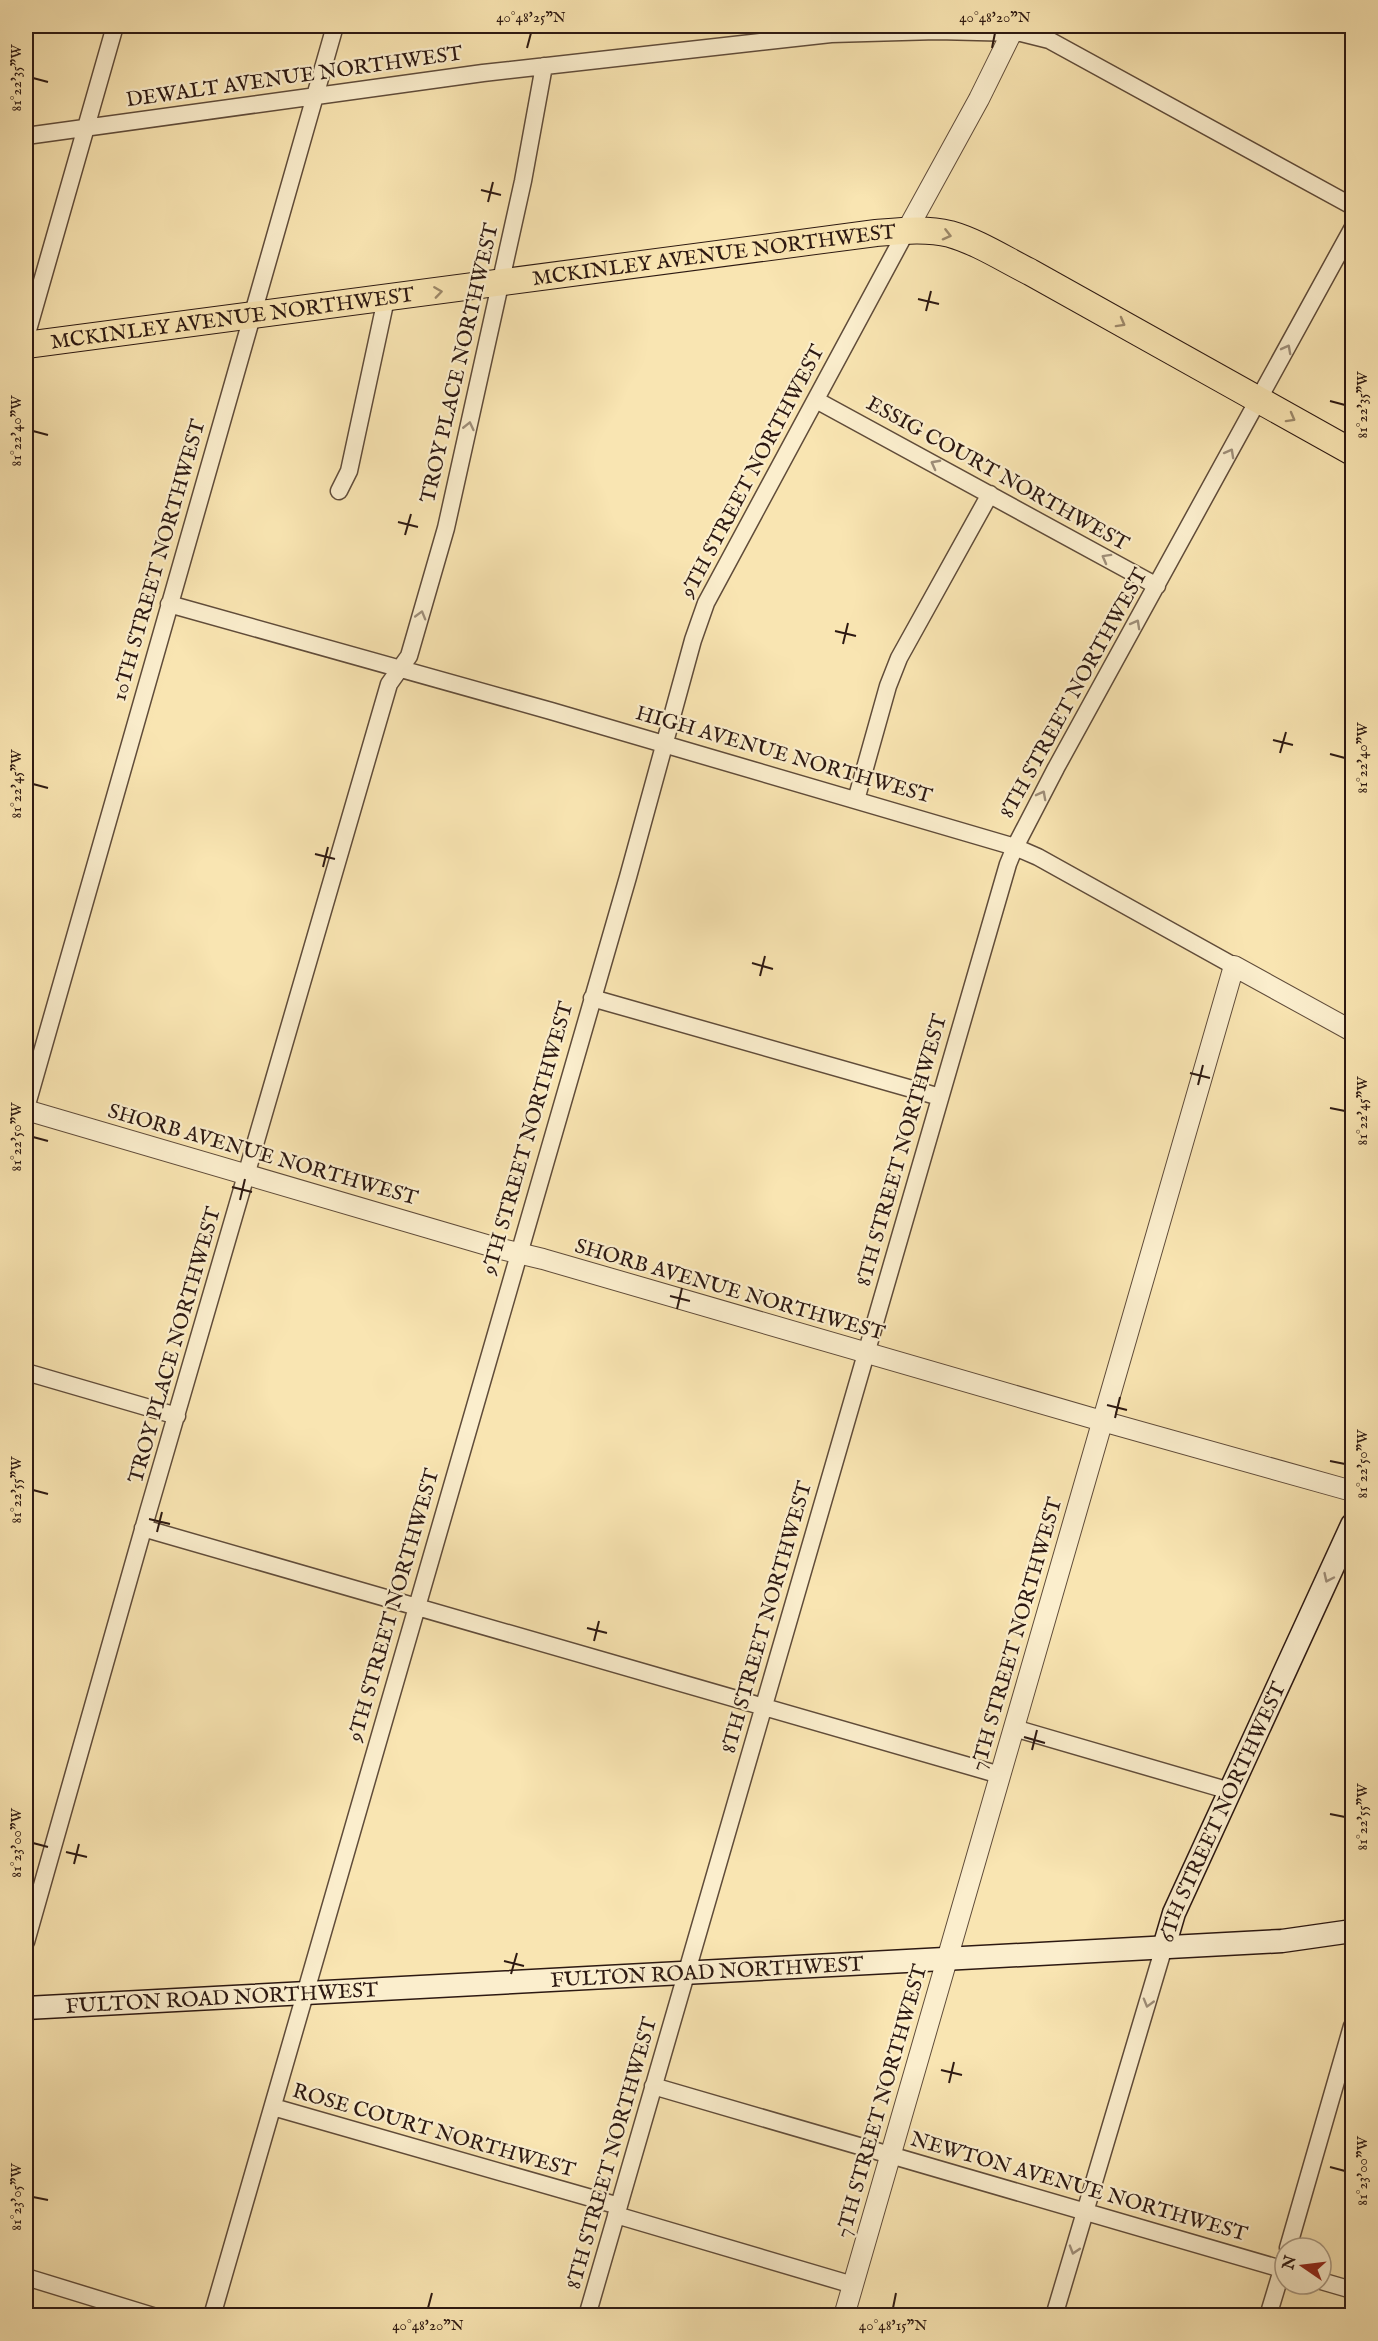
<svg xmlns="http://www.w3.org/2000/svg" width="1378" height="2341" font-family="'IM FELL English',serif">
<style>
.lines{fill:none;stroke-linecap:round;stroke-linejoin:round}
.minor-casing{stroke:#604c3a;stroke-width:19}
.tertiary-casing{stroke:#604c3a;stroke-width:22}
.secondary-casing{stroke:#2d1912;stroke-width:25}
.primary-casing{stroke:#2d1912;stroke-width:28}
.minor{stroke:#fbeecd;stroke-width:16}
.tertiary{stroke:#fbeecd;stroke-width:20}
.secondary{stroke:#fbeecd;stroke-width:22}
.primary{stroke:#f9e5b2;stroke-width:26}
.oneway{stroke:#9d896a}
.oneway2{stroke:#9e8e79}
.ticks{fill:none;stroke:#2d1912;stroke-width:2}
.labels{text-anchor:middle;stroke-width:4.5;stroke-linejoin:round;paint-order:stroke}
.street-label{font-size:21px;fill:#2d1912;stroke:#fbeecd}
.neatline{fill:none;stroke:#2d1912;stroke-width:2}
.ticks-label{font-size:15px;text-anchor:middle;fill:#2d1912}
</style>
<rect width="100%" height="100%" fill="#f9e5b2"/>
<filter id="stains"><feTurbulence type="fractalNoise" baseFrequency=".00333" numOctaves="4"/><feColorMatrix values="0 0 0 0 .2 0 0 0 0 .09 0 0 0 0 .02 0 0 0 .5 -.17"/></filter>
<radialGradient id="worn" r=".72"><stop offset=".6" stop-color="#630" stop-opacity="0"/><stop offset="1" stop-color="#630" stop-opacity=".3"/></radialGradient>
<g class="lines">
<defs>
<path id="minor" d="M 26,136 L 483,73 L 831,34 L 937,31 L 1021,33 L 1049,40 L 1352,206
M 26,337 L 115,26
M 816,400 L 1157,586
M 339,491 L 349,471 L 386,299
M 169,604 L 551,711 L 1015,847 L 1038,857 L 1234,966
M 856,800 L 888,686 L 899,658 L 990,494
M 592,998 L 940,1097
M 26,1108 L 335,26
M 26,1372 L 177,1416
M 143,1528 L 1000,1775
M 1014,1728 L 1230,1791
M 26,1942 L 148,1512 L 389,684 L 409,656 L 446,528 L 523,181 L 544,66
M 653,2086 L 1285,2270
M 273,2107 L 619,2206
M 616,2215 L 853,2285
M 1288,2248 L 1352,2026
M 26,2277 L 153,2316
M 1321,2281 L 1352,2290
M 212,2316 L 628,877 L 693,640 L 706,603 L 907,230
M 587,2316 L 1008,864 L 1015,847 L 1056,768 L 1352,229
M 1054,2316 L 1164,1947
M 1268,2316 L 1285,2260"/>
<path id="tertiary" d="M 907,230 L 979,99 L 1015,26
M 26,1110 L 497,1248 L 543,1259 L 1102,1421 L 1352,1491
M 844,2316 L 1234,966 L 1352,1031"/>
<g id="secondary">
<path id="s1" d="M 1164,1947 L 1174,1913 L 1352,1525"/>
<path id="s2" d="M 26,2008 L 1282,1941 L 1352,1931"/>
</g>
<g id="primary">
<path id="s3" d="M 26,345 L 876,233 C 900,231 926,228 950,234 C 978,242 1004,259 1030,272 L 1352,452"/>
</g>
</defs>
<use href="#minor" class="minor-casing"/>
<use href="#tertiary" class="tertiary-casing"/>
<use href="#secondary" class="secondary-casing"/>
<use href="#primary" class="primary-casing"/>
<use href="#minor" class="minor"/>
<use href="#tertiary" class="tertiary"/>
<use href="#secondary" class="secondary"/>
<use href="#primary" class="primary"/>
</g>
<defs><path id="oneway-chevron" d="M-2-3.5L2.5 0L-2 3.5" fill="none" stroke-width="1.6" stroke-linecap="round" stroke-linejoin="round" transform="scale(1.5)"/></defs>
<g class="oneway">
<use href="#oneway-chevron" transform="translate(947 235) rotate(14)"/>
<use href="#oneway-chevron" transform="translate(438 292) rotate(-8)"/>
<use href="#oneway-chevron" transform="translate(1121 323) rotate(29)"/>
<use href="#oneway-chevron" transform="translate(1291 418) rotate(29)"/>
</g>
<g class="oneway2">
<use href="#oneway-chevron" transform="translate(1287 349) rotate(-62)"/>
<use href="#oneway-chevron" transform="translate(469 426) rotate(-77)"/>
<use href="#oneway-chevron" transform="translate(1230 453) rotate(-61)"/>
<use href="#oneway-chevron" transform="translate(935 464) rotate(-152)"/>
<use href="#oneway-chevron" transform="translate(1106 558) rotate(-151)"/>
<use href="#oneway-chevron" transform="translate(421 615) rotate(-74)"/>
<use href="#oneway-chevron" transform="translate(1136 624) rotate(-61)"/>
<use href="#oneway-chevron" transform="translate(1042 795) rotate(-62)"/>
<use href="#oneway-chevron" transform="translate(1328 1578) rotate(115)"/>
<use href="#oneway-chevron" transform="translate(1148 2003) rotate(106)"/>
<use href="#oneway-chevron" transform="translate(1074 2250) rotate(107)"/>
</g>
<path class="ticks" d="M 527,48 L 531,33M 992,48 L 995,33M 33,78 L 48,82M 481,190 L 501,195M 488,202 L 493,182M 918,299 L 939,304M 926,311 L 931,291M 1330,401 L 1345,405M 33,431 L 48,435M 398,522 L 418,527M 405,535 L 411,514M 835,631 L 856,636M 843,644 L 848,623M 1273,740 L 1293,745M 1280,753 L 1286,732M 1330,754 L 1345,758M 33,784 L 48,788M 315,854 L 335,859M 323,867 L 328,847M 752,963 L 773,969M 760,976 L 765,956M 1190,1073 L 1210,1078M 1198,1085 L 1203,1065M 1330,1108 L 1345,1111M 33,1137 L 48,1141M 232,1187 L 252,1192M 240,1200 L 245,1179M 670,1296 L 690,1301M 677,1309 L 682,1288M 1107,1405 L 1127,1410M 1115,1418 L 1120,1397M 1330,1461 L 1345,1464M 33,1490 L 48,1494M 149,1519 L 170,1524M 157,1532 L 162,1512M 587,1628 L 607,1633M 594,1641 L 599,1621M 1024,1737 L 1045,1743M 1032,1750 L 1037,1730M 1330,1814 L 1345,1817M 33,1843 L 48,1847M 66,1852 L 87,1857M 74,1864 L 79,1844M 504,1961 L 524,1966M 511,1974 L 517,1953M 941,2070 L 962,2075M 949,2083 L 954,2062M 1330,2167 L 1345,2171M 33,2197 L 48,2200M 428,2308 L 432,2293M 893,2308 L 896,2293"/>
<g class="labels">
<g class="street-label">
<text transform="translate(294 76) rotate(-8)" y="7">DEWALT AVENUE NORTHWEST</text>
<text dy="7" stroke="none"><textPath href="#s3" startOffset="694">MCKINLEY AVENUE NORTHWEST</textPath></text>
<text dy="7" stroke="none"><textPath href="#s3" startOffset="208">MCKINLEY AVENUE NORTHWEST</textPath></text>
<text transform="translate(459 363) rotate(-77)" y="7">TROY PLACE NORTHWEST</text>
<text transform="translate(752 471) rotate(-62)" y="7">9TH STREET NORTHWEST</text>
<text transform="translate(998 473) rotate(29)" y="7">ESSIG COURT NORTHWEST</text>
<text transform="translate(158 560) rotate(-74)" y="7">10TH STREET NORTHWEST</text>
<text transform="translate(1073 693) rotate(-61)" y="7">8TH STREET NORTHWEST</text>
<text transform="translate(784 754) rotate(16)" y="7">HIGH AVENUE NORTHWEST</text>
<text transform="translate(527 1138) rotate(-74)" y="7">9TH STREET NORTHWEST</text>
<text transform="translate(901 1150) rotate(-74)" y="7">8TH STREET NORTHWEST</text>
<text transform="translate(263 1154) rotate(16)" y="7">SHORB AVENUE NORTHWEST</text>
<text transform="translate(730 1289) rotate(16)" y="7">SHORB AVENUE NORTHWEST</text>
<text transform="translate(174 1345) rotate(-74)" y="7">TROY PLACE NORTHWEST</text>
<text transform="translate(393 1605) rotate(-74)" y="7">9TH STREET NORTHWEST</text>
<text transform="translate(766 1617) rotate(-74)" y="7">8TH STREET NORTHWEST</text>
<text transform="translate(1016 1634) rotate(-74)" y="7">7TH STREET NORTHWEST</text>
<text dy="7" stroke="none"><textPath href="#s1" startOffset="147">6TH STREET NORTHWEST</textPath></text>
<text dy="7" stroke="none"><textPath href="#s2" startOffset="682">FULTON ROAD NORTHWEST</textPath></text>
<text dy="7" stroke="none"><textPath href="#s2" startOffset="196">FULTON ROAD NORTHWEST</textPath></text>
<text transform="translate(881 2101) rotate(-74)" y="7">7TH STREET NORTHWEST</text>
<text transform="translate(434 2130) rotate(16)" y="7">ROSE COURT NORTHWEST</text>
<text transform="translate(611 2153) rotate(-74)" y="7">8TH STREET NORTHWEST</text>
<text transform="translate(1079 2186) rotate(16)" y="7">NEWTON AVENUE NORTHWEST</text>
</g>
</g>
<rect width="1378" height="2341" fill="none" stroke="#f9e5b2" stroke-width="66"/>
<g transform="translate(1303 2266) rotate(284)"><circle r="28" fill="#fbeecd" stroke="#a99982" stroke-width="1.5"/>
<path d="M0-4.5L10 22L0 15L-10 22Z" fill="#8f2418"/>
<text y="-9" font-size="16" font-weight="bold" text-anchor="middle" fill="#2d1912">N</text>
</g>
<rect x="33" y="33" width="1312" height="2275" class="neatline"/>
<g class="ticks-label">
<text x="531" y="22">40°48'25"N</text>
<text x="995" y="22">40°48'20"N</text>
<text transform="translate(16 78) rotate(-90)" y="5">81°22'35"W</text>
<text transform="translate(1362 405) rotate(-90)" y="5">81°22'35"W</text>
<text transform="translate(16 431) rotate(-90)" y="5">81°22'40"W</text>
<text transform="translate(1362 758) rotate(-90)" y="5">81°22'40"W</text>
<text transform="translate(16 784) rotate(-90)" y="5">81°22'45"W</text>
<text transform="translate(1362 1111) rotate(-90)" y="5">81°22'45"W</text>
<text transform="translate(16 1137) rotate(-90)" y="5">81°22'50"W</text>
<text transform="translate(1362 1464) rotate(-90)" y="5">81°22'50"W</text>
<text transform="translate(16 1490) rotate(-90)" y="5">81°22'55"W</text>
<text transform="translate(1362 1817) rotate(-90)" y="5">81°22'55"W</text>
<text transform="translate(16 1843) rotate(-90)" y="5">81°23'00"W</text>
<text transform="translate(1362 2171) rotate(-90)" y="5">81°23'00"W</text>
<text transform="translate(16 2197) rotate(-90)" y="5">81°23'05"W</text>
<text x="428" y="2330">40°48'20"N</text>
<text x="893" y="2330">40°48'15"N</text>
</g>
<rect width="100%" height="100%" filter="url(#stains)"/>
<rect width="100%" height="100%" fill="url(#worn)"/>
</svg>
